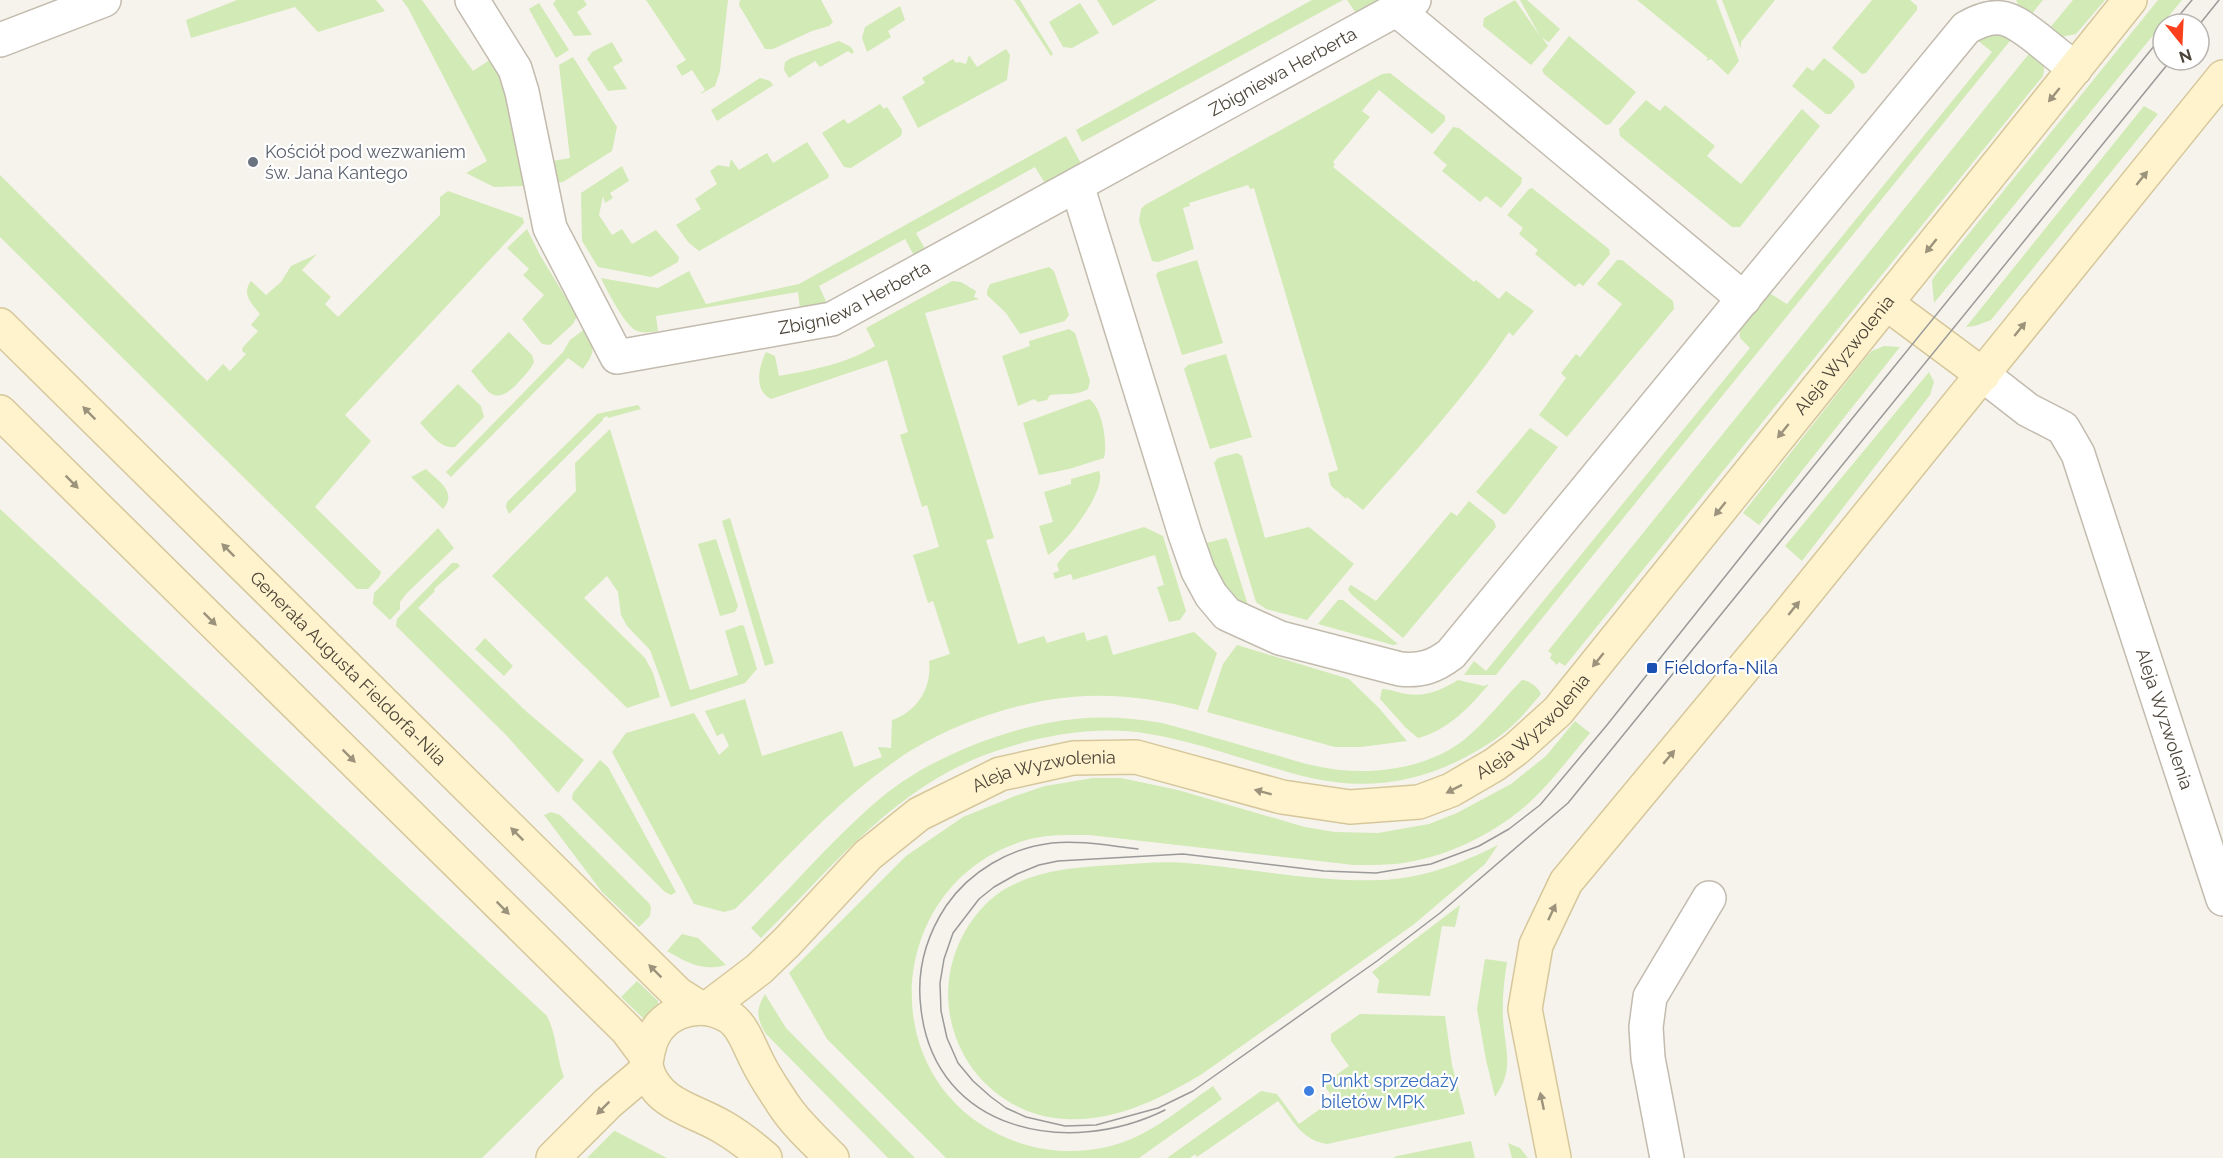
<svg xmlns="http://www.w3.org/2000/svg" width="2223" height="1158" font-family="Raleway,sans-serif">
<style>
.green{fill:#d2eab5}
.lines{fill:none;stroke-linecap:round;stroke-linejoin:round}
.street-casing{stroke:#c2bbae;stroke-width:36}
.secondary-casing{stroke:#d6c79b;stroke-width:36}
.street{stroke:#fff;stroke-width:33}
.secondary{stroke:#fff3cd;stroke-width:33}
.tram{stroke:#9a9a9a;stroke-width:1.5}
.oneway{fill:#9c937c}
.worship-dot{fill:#6b7280;stroke:#fff;stroke-width:2}
.transit-dot{fill:#1a4fb4;stroke:#fff;stroke-width:2}
.shop-dot{fill:#3f7fe0;stroke:#fff;stroke-width:2}
.labels{text-anchor:middle;stroke-width:4.5;stroke-linejoin:round;paint-order:stroke}
.street-label{font-size:18px;fill:#4b4439;stroke:#fff}
.worship-label{font-size:18px;fill:#5b616d;stroke:#fff;text-anchor:start}
.transit-label{font-size:18px;fill:#164399;stroke:#fff;text-anchor:start}
.shop-label{font-size:18px;fill:#366cbe;stroke:#fff;text-anchor:start}
</style>
<rect width="100%" height="100%" fill="#f6f3ec"/>
<path class="green" d="M 237,0 L 376,0 L 385,11 L 318,32 L 295,7 L 191,38 L 186,20 Z
M 402,0 L 422,0 L 473,71 L 494,57 L 513,99 L 524,186 L 494,187 L 466,173 L 487,161 L 408,8 Z
M 556,0 L 584,0 L 587,5 L 577,12 L 592,35 L 574,36 L 553,4 Z
M 646,0 L 728,0 L 720,71 L 715,86 L 701,94 L 701,93 L 705,90 L 692,70 L 682,76 L 676,66 L 686,60 Z
M 740,0 L 821,0 L 833,22 L 829,26 L 812,31 L 773,49 L 765,49 L 739,5 Z
M 1014,0 L 1020,0 L 1053,54 L 1051,56 Z
M 1097,0 L 1157,0 L 1113,26 Z
M 1312,0 L 1343,0 L 1082,142 L 1076,130 Z
M 1347,0 L 1393,0 L 1362,17 L 1355,12 Z
M 1515,0 L 1540,36 L 1520,0 L 1527,0 L 1560,29 L 1550,41 L 1548,42 L 1542,37 L 1548,46 L 1531,65 L 1483,26 L 1484,18 Z
M 1637,0 L 1716,0 L 1739,61 L 1728,75 L 1711,59 L 1706,61 L 1708,58 Z
M 1722,0 L 1775,0 L 1741,42 L 1741,49 Z
M 1872,0 L 1910,0 L 1917,6 L 1917,10 L 1866,73 L 1862,74 L 1832,48 Z
M 2016,0 L 2043,0 L 2030,16 L 2019,7 Z
M 2073,0 L 2105,0 L 2076,34 L 2061,37 L 2048,30 Z
M 2158,0 L 2182,0 L 1934,303 L 1932,280 L 1937,273 Z
M 539,3 L 569,50 L 556,58 L 529,9 Z
M 1080,3 L 1099,33 L 1072,48 L 1063,47 L 1049,22 Z
M 900,6 L 905,20 L 888,31 L 891,37 L 867,52 L 862,38 L 865,27 Z
M 1978,30 L 2014,36 L 1496,675 L 1464,675 L 1474,661 L 1486,671 L 1750,348 L 1740,338 L 1739,324 L 1762,296 L 1771,294 L 1787,304 L 1992,52 L 1977,40 Z
M 1569,36 L 1636,92 L 1610,124 L 1606,125 L 1544,74 L 1542,70 Z
M 839,41 L 851,47 L 854,52 L 852,54 L 848,51 L 820,67 L 815,61 L 789,78 L 784,70 L 785,62 L 791,58 Z
M 612,42 L 623,61 L 613,67 L 627,89 L 608,91 L 587,59 L 592,52 Z
M 1006,49 L 1010,55 L 1007,80 L 918,128 L 902,97 L 925,83 L 922,78 L 953,59 L 956,63 L 959,62 L 966,64 L 969,55 L 977,67 Z
M 2032,50 L 2045,63 L 2043,76 L 1565,666 L 1559,662 L 1557,665 L 1550,658 L 1552,654 L 1548,651 Z
M 573,57 L 617,127 L 612,151 L 563,182 L 555,183 L 547,162 L 570,158 L 559,65 Z
M 1824,58 L 1853,81 L 1855,87 L 1831,114 L 1826,114 L 1792,86 L 1807,67 L 1813,71 Z
M 1390,73 L 1445,116 L 1445,121 L 1432,134 L 1379,90 L 1362,111 L 1370,117 L 1333,162 L 1335,164 L 1333,167 L 1474,282 L 1476,280 L 1499,299 L 1506,291 L 1534,311 L 1513,336 L 1509,332 C 1467,395 1413,454 1363,510 L 1347,497 L 1346,499 L 1331,486 L 1328,473 L 1338,470 L 1254,188 L 1250,189 L 1248,185 L 1189,203 L 1190,206 L 1183,208 L 1194,249 L 1158,262 L 1152,261 L 1139,221 L 1141,209 L 1145,205 L 1382,74 Z
M 760,78 L 770,81 L 773,85 L 775,84 L 717,121 L 711,110 Z
M 1646,100 L 1660,111 L 1665,105 L 1715,146 L 1707,156 L 1741,184 L 1802,109 L 1820,126 L 1740,227 L 1732,227 L 1620,136 L 1619,129 Z
M 880,104 L 884,109 L 887,107 L 902,130 L 901,136 L 851,168 L 844,167 L 822,133 L 844,119 L 848,124 Z
M 2144,106 L 2158,114 L 1991,320 L 1975,326 L 1966,327 Z
M 1453,127 L 1459,128 L 1522,178 L 1521,184 L 1501,208 L 1486,196 L 1480,202 L 1442,171 L 1447,165 L 1433,153 Z
M 1066,136 L 1084,169 L 1048,188 L 1035,167 L 916,233 L 928,254 L 917,261 L 905,239 L 819,286 L 829,308 L 801,317 L 798,292 L 656,316 L 658,331 C 651,332 642,334 635,330 C 624,323 607,291 601,278 L 658,288 L 689,271 L 706,304 L 799,284 Z
M 807,142 L 829,175 L 828,178 L 699,251 L 688,242 L 676,225 L 701,209 L 695,199 L 717,184 L 710,171 L 718,165 L 729,167 L 731,159 L 739,170 L 767,153 L 773,163 Z
M 622,166 L 629,181 L 610,193 L 613,198 L 605,203 L 603,196 L 599,215 L 612,235 L 622,229 L 632,244 L 656,230 L 679,257 L 678,262 L 651,277 L 598,267 L 582,241 L 581,193 Z
M 0,175 L 207,381 L 223,364 L 230,371 L 246,354 L 242,351 L 243,347 L 258,331 L 251,325 L 260,314 C 252,304 241,294 251,281 L 266,295 L 281,282 L 291,266 L 317,254 L 302,270 L 331,297 L 325,304 L 338,317 L 440,215 L 440,197 L 448,191 L 523,218 L 524,223 L 345,415 L 371,441 L 315,507 L 381,572 L 379,577 L 368,589 L 357,589 L 0,237 Z
M 1532,188 L 1609,249 L 1610,254 L 1583,286 L 1579,283 L 1575,287 L 1535,254 L 1538,250 L 1519,234 L 1523,228 L 1507,215 L 1529,189 Z
M 527,229 L 540,255 L 577,316 L 573,324 L 550,345 L 542,344 L 522,319 L 544,295 L 523,275 L 529,269 L 507,248 Z
M 1197,260 L 1223,343 L 1182,355 L 1156,275 L 1158,272 Z
M 1617,260 L 1622,260 L 1673,301 L 1674,309 L 1567,437 L 1539,415 L 1566,378 L 1561,373 L 1576,354 L 1580,357 L 1622,304 L 1597,284 Z
M 1049,267 L 1054,271 L 1069,315 L 1065,321 L 1020,334 L 1006,313 L 987,295 L 987,291 L 990,284 Z
M 952,281 L 961,282 L 976,291 L 974,297 L 979,299 L 925,313 L 994,538 L 986,540 L 1018,644 L 1044,636 L 1047,643 L 1084,632 L 1087,641 L 1107,635 L 1113,655 L 1194,632 L 1217,653 L 1198,710 C 1158,699 1114,693 1072,697 C 1012,702 940,728 891,764 C 833,805 785,860 735,909 L 724,912 L 694,904 L 612,752 L 626,733 L 694,713 L 719,755 L 729,746 L 723,733 L 717,736 L 705,711 L 745,699 L 762,756 L 842,731 L 854,767 L 882,757 L 878,747 L 891,748 L 892,720 C 918,711 932,687 929,661 L 950,654 L 933,601 L 928,603 L 913,555 L 939,547 L 927,505 L 922,507 L 900,435 L 908,432 L 887,360 L 771,399 C 753,390 759,366 766,352 L 775,356 L 779,376 C 813,370 846,364 875,346 L 866,328 Z
M 585,329 C 595,348 596,351 583,369 L 568,358 L 451,477 L 446,472 L 563,352 L 570,340 Z
M 1069,329 L 1075,333 L 1090,381 L 1088,389 C 1077,396 1063,393 1050,395 L 1047,400 L 1038,402 L 1034,399 L 1018,406 L 1002,356 L 1030,346 L 1029,341 Z
M 509,332 L 532,355 L 534,362 C 530,371 523,377 516,385 C 492,408 488,389 471,371 Z
M 1884,346 L 1900,347 L 1759,525 L 1743,513 L 1867,356 L 1872,351 Z
M 1226,354 L 1252,437 L 1210,449 L 1184,369 L 1188,365 Z
M 1929,372 L 1934,382 L 1930,395 L 1802,561 L 1785,546 Z
M 458,384 L 481,406 L 484,417 L 455,447 C 440,449 430,433 420,423 Z
M 1089,399 C 1102,407 1108,443 1104,458 L 1069,469 L 1039,475 L 1023,423 Z
M 638,405 L 641,409 L 608,418 L 607,416 L 603,418 L 603,420 L 509,514 L 506,507 L 507,502 L 597,414 Z
M 1530,428 L 1558,447 L 1506,514 L 1503,514 L 1476,492 Z
M 610,429 L 690,690 L 738,675 L 725,631 L 741,625 L 744,626 L 757,669 L 745,683 L 671,707 L 650,650 L 627,626 L 621,615 L 618,592 L 607,576 L 584,598 L 645,658 L 653,673 L 660,697 L 627,708 L 492,576 L 576,491 L 575,463 Z
M 1237,453 L 1242,456 L 1265,538 L 1309,527 L 1354,564 L 1307,620 L 1266,609 L 1256,602 L 1214,463 L 1218,458 Z
M 426,469 C 438,481 458,492 443,509 L 411,477 Z
M 1099,471 C 1108,489 1065,545 1048,555 L 1039,526 L 1053,522 L 1044,492 L 1071,484 L 1071,479 Z
M 1469,501 L 1494,521 L 1496,527 L 1403,638 L 1352,595 L 1348,590 L 1349,587 L 1351,585 L 1376,601 L 1451,512 L 1457,516 Z
M 0,509 L 547,1016 C 557,1036 556,1056 564,1077 L 482,1158 L 0,1158 Z
M 730,518 L 774,663 L 765,666 L 722,521 Z
M 1144,527 L 1163,536 L 1186,611 L 1180,620 L 1169,622 L 1157,587 L 1164,585 L 1155,555 L 1073,580 L 1071,574 L 1055,579 L 1053,573 L 1059,571 L 1057,564 L 1069,550 Z
M 438,528 L 454,548 L 407,593 L 400,602 L 400,609 L 390,620 L 373,604 L 374,593 Z
M 1226,538 L 1228,541 L 1250,612 L 1230,598 L 1203,544 Z
M 716,539 L 738,606 L 735,612 L 720,616 L 698,544 Z
M 452,563 L 457,563 L 460,566 L 434,589 L 435,591 L 418,608 L 528,713 L 584,760 L 558,793 L 506,735 L 396,626 L 397,619 Z
M 1338,600 L 1343,600 L 1398,644 L 1393,645 L 1318,624 Z
M 485,638 L 513,666 L 504,676 L 475,649 Z
M 1237,645 L 1349,679 L 1379,708 L 1407,741 L 1361,747 L 1335,747 L 1207,712 L 1223,664 Z
M 1458,680 L 1484,686 L 1489,684 C 1471,706 1447,731 1418,738 L 1406,728 L 1380,699 L 1382,689 C 1391,689 1398,693 1407,694 C 1426,697 1442,690 1458,680 Z
M 1522,680 C 1529,680 1539,688 1541,694 C 1532,704 1524,715 1514,724 C 1502,736 1487,745 1473,753 C 1423,782 1368,791 1311,778 C 1257,765 1204,743 1149,734 C 1097,725 1043,735 993,752 C 896,785 832,868 761,938 L 751,928 C 794,885 835,836 883,796 C 932,756 1012,725 1075,719 C 1104,716 1133,718 1162,723 C 1193,731 1223,740 1254,749 C 1275,754 1295,762 1316,766 C 1364,777 1425,771 1465,739 C 1486,722 1503,699 1522,680 Z
M 1575,721 L 1590,733 C 1574,752 1559,772 1542,790 C 1506,829 1449,858 1396,864 C 1382,865 1368,865 1354,865 L 1089,835 C 1069,835 1049,834 1030,839 C 884,878 869,1082 1009,1139 C 1041,1152 1074,1154 1107,1147 C 1147,1138 1180,1109 1213,1086 L 1222,1099 L 1139,1158 L 946,1158 L 827,1039 L 789,973 L 906,856 L 963,817 L 1015,796 L 1045,786 L 1093,778 L 1121,778 L 1178,790 L 1305,827 L 1335,832 L 1378,833 L 1429,824 L 1457,813 L 1511,784 L 1546,756 Z
M 600,760 L 608,767 L 676,892 L 671,895 L 665,892 L 572,799 L 573,793 Z
M 551,812 L 560,815 L 649,903 L 651,907 L 650,916 L 639,927 L 602,892 L 544,815 Z
M 1498,845 L 1485,864 L 1413,925 L 1202,1074 C 1162,1098 1115,1122 1066,1119 C 976,1114 922,1019 961,939 C 971,919 986,900 1005,889 C 1038,870 1076,867 1113,865 C 1137,864 1162,861 1186,863 C 1250,868 1314,882 1379,880 C 1422,879 1460,864 1498,845 Z
M 1460,905 L 1455,927 L 1442,926 L 1430,996 L 1377,993 L 1379,980 L 1372,972 Z
M 682,934 L 698,938 L 726,965 C 703,972 686,962 667,951 Z
M 1485,959 L 1507,962 C 1504,981 1502,999 1503,1019 C 1505,1050 1515,1069 1495,1097 L 1486,1060 L 1477,1009 Z
M 637,981 L 658,1001 L 658,1006 L 645,1020 L 621,997 Z
M 765,994 L 786,1028 L 915,1158 L 888,1158 L 766,1034 C 757,1019 755,1010 765,994 Z
M 1360,1014 L 1445,1016 L 1452,1065 L 1465,1114 L 1327,1144 C 1301,1140 1293,1120 1278,1101 L 1197,1157 L 1195,1154 L 1190,1158 L 1167,1158 L 1261,1091 L 1277,1094 L 1299,1124 L 1334,1099 L 1323,1084 L 1349,1066 L 1331,1041 L 1331,1034 Z
M 614,1131 L 615,1131 L 667,1158 L 587,1158 Z
M 1471,1141 L 1475,1158 L 1393,1158 L 1397,1156 Z
M 1508,1143 L 1520,1148 L 1528,1158 L 1512,1158 Z"/>
<g class="lines">
<defs>
<g id="street">
<path id="s1" d="M 472,0 L 515,69 L 522,92 L 550,228 L 617,357 L 832,319 L 1414,0"/>
<path d="M 1396,9 L 1744,299"/>
<path d="M 0,40 L 104,0"/>
<path d="M 1077,185 L 1185,534 L 1198,571 L 1211,595 L 1227,614 L 1280,638 L 1400,669 C 1421,671 1434,667 1451,654 L 1966,28 C 1998,9 2011,18 2038,39 C 2050,49 2063,59 2075,69"/>
<path id="s2" d="M 1983,375 L 2028,410 L 2063,428 L 2078,454 L 2223,899"/>
<path d="M 1667,1158 L 1648,1058 L 1646,1027 L 1650,997 L 1709,898"/>
</g>
<g id="secondary">
<path d="M 1886,303 L 1983,375"/>
<path id="s3" d="M 0,325 L 678,994 L 700,1008"/>
<path d="M 0,412 L 627,1030 L 647,1057"/>
<path id="s4" d="M 709,1007 L 759,969 L 787,942 L 868,855 L 919,814 L 1000,774 L 1073,758 L 1136,757 L 1282,797 L 1350,807 L 1419,802 L 1451,790 L 1494,765 L 1516,749 L 1558,711 L 2130,0"/>
<path d="M 553,1158 L 608,1103 L 647,1070"/>
<path d="M 765,1158 C 751,1146 737,1135 721,1126 C 694,1110 658,1105 647,1070 C 645,1063 647,1055 649,1048 C 657,1013 697,998 728,1016 C 743,1025 749,1046 757,1061 C 764,1076 774,1090 783,1104 C 796,1124 815,1141 832,1158"/>
<path d="M 1554,1158 L 1525,1009 L 1536,945 L 1566,882 L 1782,622 L 2223,77"/>
</g>
</defs>
<use href="#street" class="street-casing"/>
<use href="#secondary" class="secondary-casing"/>
<use href="#street" class="street"/>
<use href="#secondary" class="secondary"/>
<path class="tram" d="M 2172,24 L 2192,0
M 2199,25 L 2219,0
M 2163,35 L 1778,510 L 1607,725 L 1540,805 L 1509,829 L 1479,846 L 1431,864 L 1376,873 L 1324,871 L 1183,854 L 1058,861 L 1039,865 L 1017,874 L 994,887 L 979,899 L 953,933 L 944,959 L 940,983 L 941,1011 L 947,1038 L 958,1063 L 973,1081 L 991,1097 L 1006,1108 L 1026,1117 L 1065,1126 L 1096,1125 L 1158,1108 L 1193,1091 L 1377,961 L 1440,913 L 1568,803 L 2171,60
M 1138,849 C 1110,846 1080,840 1052,843 C 1010,848 970,871 946,906 C 925,938 916,971 921,1009 C 935,1132 1068,1158 1165,1110"/>
</g>
<defs><path id="oneway-solid" d="M-6-.8H1V-3.2L6.5 0L1 3.2V.8H-6Z" transform="scale(1.5)"/></defs>
<g class="oneway">
<use href="#oneway-solid" transform="translate(2054 95) rotate(129)"/>
<use href="#oneway-solid" transform="translate(2142 178) rotate(-51)"/>
<use href="#oneway-solid" transform="translate(1931 246) rotate(129)"/>
<use href="#oneway-solid" transform="translate(2020 329) rotate(-51)"/>
<use href="#oneway-solid" transform="translate(89 413) rotate(-135)"/>
<use href="#oneway-solid" transform="translate(1783 431) rotate(129)"/>
<use href="#oneway-solid" transform="translate(72 482) rotate(45)"/>
<use href="#oneway-solid" transform="translate(1720 509) rotate(129)"/>
<use href="#oneway-solid" transform="translate(228 550) rotate(-135)"/>
<use href="#oneway-solid" transform="translate(1794 608) rotate(-51)"/>
<use href="#oneway-solid" transform="translate(210 619) rotate(45)"/>
<use href="#oneway-solid" transform="translate(1598 660) rotate(129)"/>
<use href="#oneway-solid" transform="translate(349 756) rotate(45)"/>
<use href="#oneway-solid" transform="translate(1669 757) rotate(-50)"/>
<use href="#oneway-solid" transform="translate(1454 789) rotate(153)"/>
<use href="#oneway-solid" transform="translate(1263 792) rotate(-165)"/>
<use href="#oneway-solid" transform="translate(517 834) rotate(-135)"/>
<use href="#oneway-solid" transform="translate(503 908) rotate(45)"/>
<use href="#oneway-solid" transform="translate(1552 912) rotate(-65)"/>
<use href="#oneway-solid" transform="translate(655 971) rotate(-135)"/>
<use href="#oneway-solid" transform="translate(1542 1101) rotate(-102)"/>
<use href="#oneway-solid" transform="translate(603 1108) rotate(135)"/>
</g>
<circle class="worship-dot" cx="253" cy="162" r="6"/>
<rect class="transit-dot" x="1646" y="662" width="12" height="12" rx="3"/>
<circle class="shop-dot" cx="1309" cy="1091" r="6"/>
<g class="labels">
<g class="street-label">
<text dy="6" stroke="none"><textPath href="#s1" startOffset="1122">Zbigniewa Herberta</textPath></text>
<text dy="6" stroke="none"><textPath href="#s1" startOffset="636">Zbigniewa Herberta</textPath></text>
<text dy="6" stroke="none"><textPath href="#s4" startOffset="1428">Aleja Wyzwolenia</textPath></text>
<text dy="6" stroke="none"><textPath href="#s3" startOffset="489">Generała Augusta Fieldorfa-Nila</textPath></text>
<text dy="6" stroke="none"><textPath href="#s2" startOffset="405">Aleja Wyzwolenia</textPath></text>
<text dy="6" stroke="none"><textPath href="#s4" startOffset="942">Aleja Wyzwolenia</textPath></text>
<text dy="6" stroke="none"><textPath href="#s4" startOffset="420">Aleja Wyzwolenia</textPath></text>
</g>
<g class="worship-label">
<text x="265" y="158">Kościół pod wezwaniem<tspan x="265" dy="21">św. Jana Kantego</tspan></text>
</g>
<g class="transit-label">
<text x="1664" y="674">Fieldorfa-Nila</text>
</g>
<g class="shop-label">
<text x="1321" y="1087">Punkt sprzedaży<tspan x="1321" dy="21">biletów MPK</tspan></text>
</g>
</g>
<g transform="translate(2181 42) rotate(162)"><circle r="28" fill="#ffffff" stroke="#b7b4b0" stroke-width="1.5"/>
<path d="M0-4.5L10 22L0 15L-10 22Z" fill="#fc3f1d"/>
<text y="-9" font-size="16" font-weight="bold" text-anchor="middle" fill="#4b4439">N</text>
</g>
</svg>
